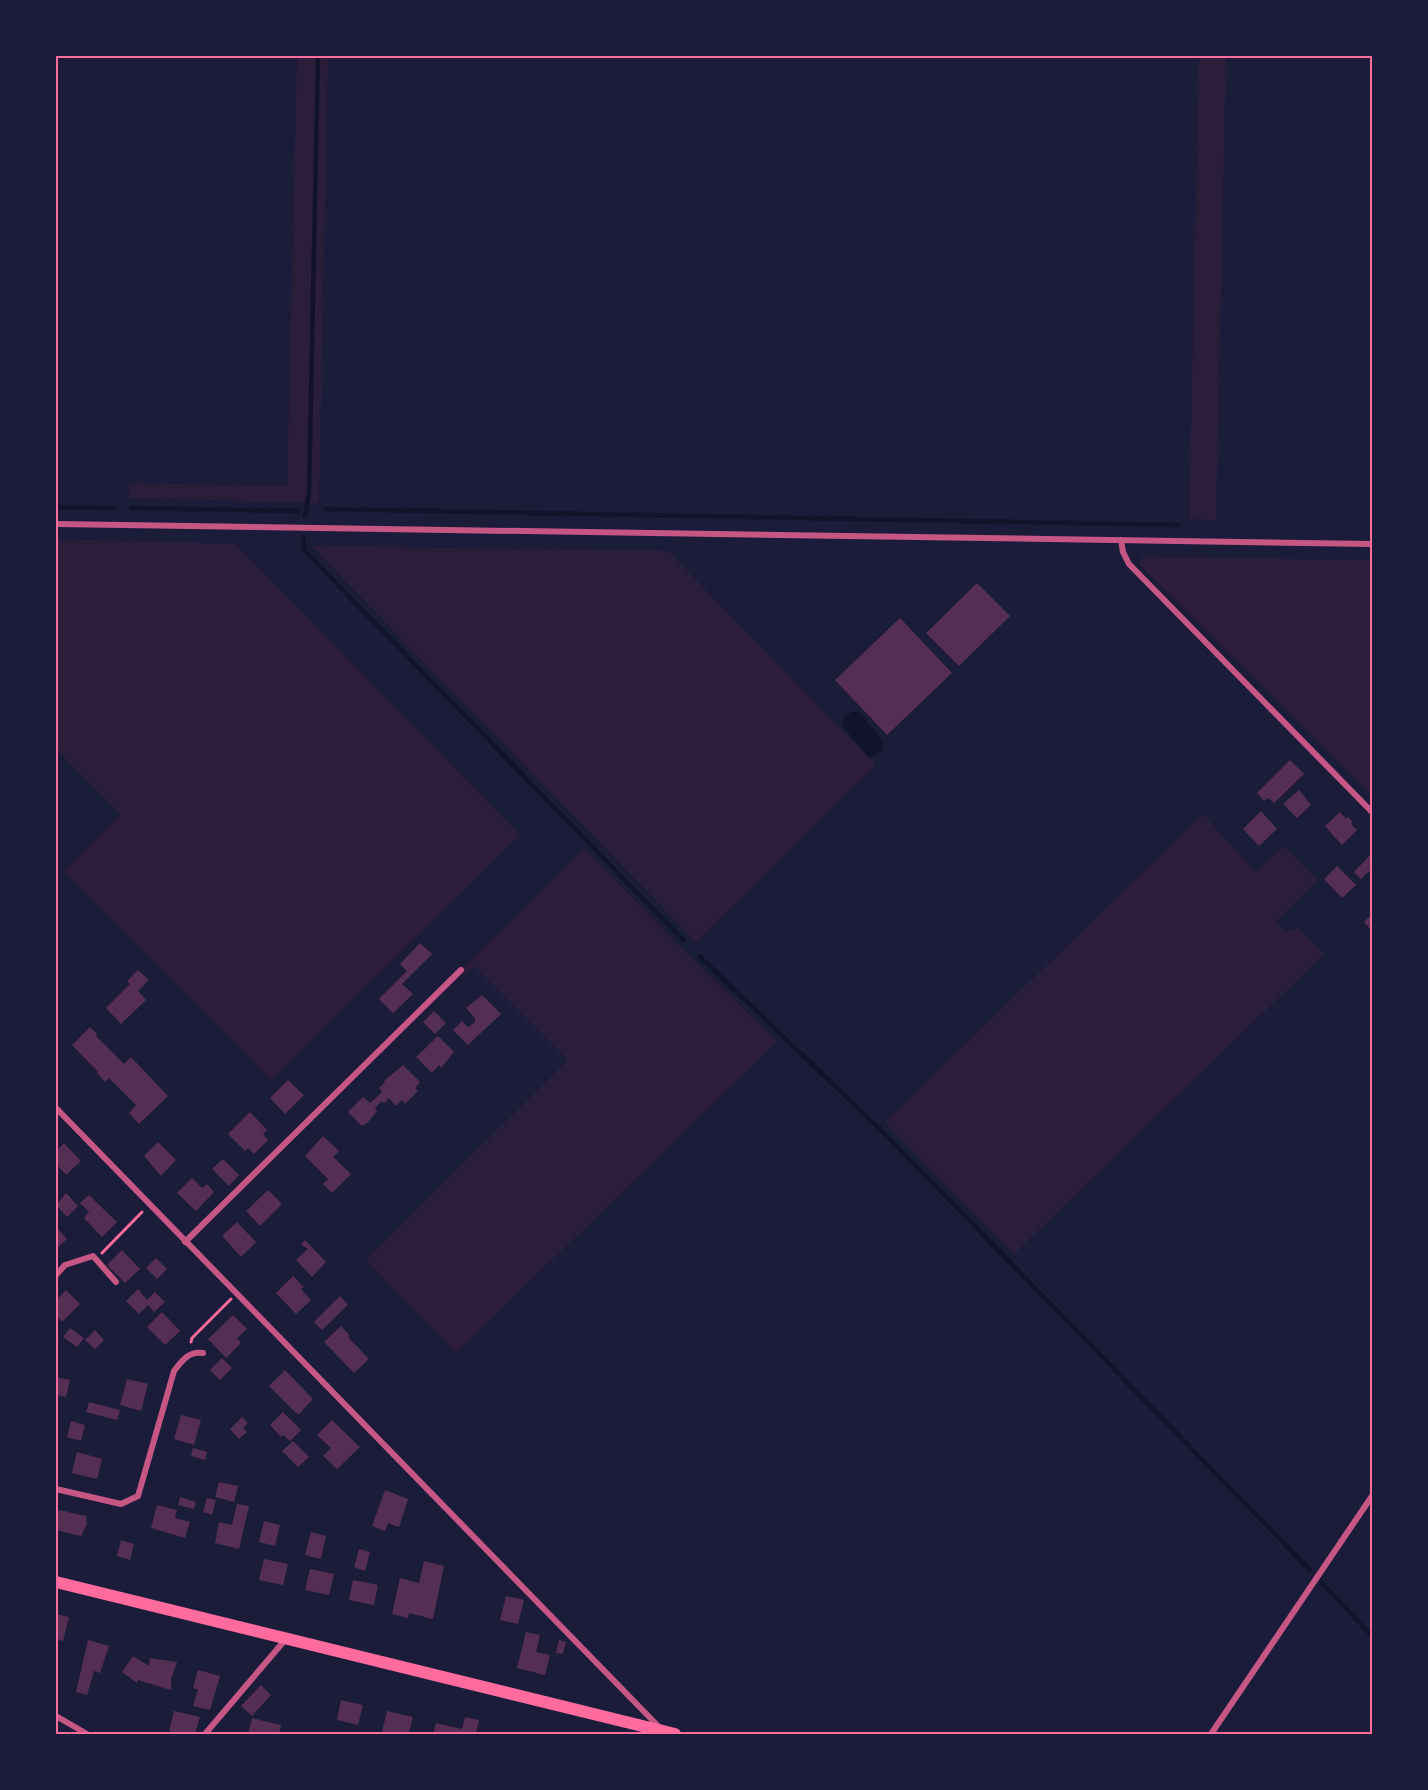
<svg xmlns="http://www.w3.org/2000/svg" width="1428" height="1790" font-family="Cabin,sans-serif">
<style>
.green{fill:#2a1e3b}
.water{fill:#12122b}
.lines{fill:none;stroke-linecap:round;stroke-linejoin:round}
.stream{stroke:#12122b;stroke-width:4.5}
.building{fill:#542f53}
.path{stroke:#ff6b9d;stroke-width:3}
.minor{stroke:#c65784;stroke-width:6}
.secondary{stroke:#ff6b9d;stroke-width:12}
.neatline{fill:none;stroke:#ff6b9d;stroke-width:2}
</style>
<rect width="100%" height="100%" fill="#1b1b3a"/>
<path class="green" d="M 297,56 L 328,56 L 319,503 L 129,498 L 129,483 L 287,486 Z
M 1199,56 L 1226,56 L 1216,520 L 1189,519 Z
M 56,539 L 236,544 L 520,835 L 271,1080 L 64,871 L 121,814 L 56,749 Z
M 311,546 L 668,551 L 876,765 L 696,942 Z
M 1142,557 L 1372,560 L 1372,796 L 1139,564 Z
M 1203,814 L 1256,872 L 1284,846 L 1317,880 L 1276,921 L 1285,932 L 1298,927 L 1324,954 L 1014,1254 L 885,1122 Z
M 584,848 L 682,949 L 777,1042 L 456,1353 L 366,1260 L 568,1060 L 474,966 L 465,974 L 461,970 Z"/>
<path class="water" d="M 854,711 L 860,713 L 883,741 L 882,750 L 875,756 L 869,757 L 842,726 L 845,716 Z"/>
<g class="lines">
<path class="stream" d="M 56,507 L 114,508
M 131,508 L 298,511
M 326,509 L 1178,525
M 305,516 L 309,493 L 318,56
M 303,537 L 305,551 L 683,940
M 700,957 L 882,1131 L 1310,1570
M 1322,1583 L 1372,1636"/>
</g>
<path class="building" d="M 977,583 L 1010,616 L 959,666 L 926,633 Z
M 900,618 L 952,673 L 887,735 L 835,680 Z
M 1290,760 L 1304,774 L 1274,803 L 1269,798 L 1264,801 L 1257,793 Z
M 1299,790 L 1311,805 L 1297,818 L 1283,804 Z
M 1261,811 L 1277,829 L 1259,846 L 1243,829 Z
M 1340,812 L 1346,819 L 1348,817 L 1353,822 L 1351,824 L 1357,830 L 1342,845 L 1325,826 Z
M 1372,853 L 1372,874 L 1369,871 L 1361,879 L 1354,872 Z
M 1337,866 L 1356,885 L 1342,898 L 1324,879 Z
M 1372,914 L 1372,931 L 1364,922 Z
M 420,943 L 432,954 L 402,984 L 413,994 L 393,1013 L 379,999 L 407,971 L 400,964 Z
M 138,970 L 149,980 L 138,991 L 146,1000 L 121,1024 L 106,1008 L 130,984 L 127,981 Z
M 482,995 L 501,1014 L 468,1045 L 453,1030 L 462,1021 L 468,1027 L 475,1022 L 475,1018 L 466,1008 Z
M 434,1011 L 446,1023 L 435,1034 L 423,1022 Z
M 90,1027 L 97,1034 L 96,1036 L 124,1064 L 131,1057 L 168,1096 L 139,1124 L 129,1113 L 136,1105 L 109,1078 L 105,1082 L 97,1073 L 98,1072 L 72,1045 Z
M 438,1036 L 454,1052 L 441,1068 L 439,1065 L 432,1073 L 416,1057 Z
M 403,1065 L 420,1082 L 415,1088 L 418,1091 L 405,1104 L 402,1100 L 396,1106 L 389,1098 L 384,1103 L 382,1101 L 375,1108 L 377,1111 L 368,1122 L 362,1126 L 348,1112 L 363,1097 L 370,1103 L 382,1092 L 379,1088 L 385,1082 L 384,1081 Z
M 288,1080 L 304,1095 L 285,1114 L 270,1098 Z
M 250,1112 L 267,1130 L 263,1134 L 268,1140 L 254,1154 L 248,1148 L 245,1151 L 228,1134 Z
M 323,1136 L 339,1151 L 333,1157 L 351,1174 L 332,1193 L 323,1184 L 328,1179 L 305,1156 Z
M 158,1142 L 176,1160 L 161,1176 L 144,1156 Z
M 64,1143 L 81,1161 L 66,1175 L 56,1164 L 56,1148 L 57,1150 Z
M 223,1159 L 239,1175 L 229,1186 L 212,1169 Z
M 192,1178 L 202,1188 L 207,1184 L 214,1192 L 196,1211 L 177,1193 Z
M 268,1190 L 282,1204 L 260,1226 L 246,1211 Z
M 66,1193 L 78,1206 L 67,1217 L 56,1205 Z
M 89,1195 L 117,1222 L 102,1237 L 84,1218 L 89,1212 L 80,1203 Z
M 237,1222 L 256,1242 L 241,1257 L 222,1236 Z
M 56,1227 L 67,1239 L 56,1249 Z
M 305,1240 L 326,1262 L 312,1277 L 296,1260 L 308,1249 L 301,1244 Z
M 122,1250 L 140,1269 L 125,1283 L 107,1265 Z
M 156,1258 L 167,1269 L 157,1279 L 146,1268 Z
M 293,1276 L 304,1287 L 301,1289 L 311,1300 L 296,1314 L 276,1293 Z
M 138,1289 L 147,1300 L 155,1292 L 165,1302 L 154,1312 L 148,1305 L 139,1314 L 126,1301 Z
M 66,1290 L 80,1304 L 62,1322 L 56,1315 L 56,1300 Z
M 340,1296 L 348,1305 L 322,1330 L 314,1322 Z
M 162,1312 L 180,1331 L 165,1345 L 147,1327 Z
M 233,1315 L 247,1329 L 237,1338 L 241,1343 L 226,1358 L 208,1339 Z
M 341,1326 L 350,1336 L 348,1337 L 369,1359 L 354,1373 L 324,1342 Z
M 70,1328 L 84,1338 L 77,1347 L 63,1337 Z
M 95,1330 L 104,1340 L 95,1349 L 85,1340 Z
M 222,1358 L 232,1368 L 220,1380 L 210,1370 Z
M 285,1370 L 313,1399 L 299,1414 L 296,1413 L 269,1386 Z
M 56,1377 L 70,1380 L 66,1397 L 56,1395 Z
M 127,1379 L 148,1384 L 141,1411 L 120,1405 Z
M 89,1402 L 120,1410 L 117,1420 L 86,1412 Z
M 283,1412 L 301,1430 L 290,1441 L 283,1435 L 281,1437 L 270,1425 Z
M 181,1415 L 201,1420 L 194,1445 L 174,1439 Z
M 242,1417 L 248,1423 L 243,1428 L 247,1432 L 239,1439 L 230,1429 Z
M 332,1420 L 360,1447 L 337,1469 L 323,1456 L 331,1448 L 317,1435 Z
M 71,1421 L 85,1425 L 81,1441 L 67,1437 Z
M 293,1441 L 309,1457 L 298,1467 L 282,1451 Z
M 193,1448 L 207,1452 L 205,1460 L 191,1456 Z
M 77,1452 L 102,1459 L 97,1479 L 72,1473 Z
M 219,1482 L 238,1486 L 234,1502 L 215,1497 Z
M 385,1490 L 408,1499 L 399,1527 L 388,1523 L 385,1531 L 372,1526 Z
M 180,1497 L 196,1502 L 194,1509 L 178,1505 Z
M 207,1498 L 216,1500 L 212,1515 L 203,1512 Z
M 237,1504 L 249,1506 L 239,1549 L 215,1543 L 219,1522 L 232,1525 Z
M 157,1505 L 177,1510 L 175,1518 L 190,1522 L 185,1538 L 151,1528 Z
M 59,1510 L 86,1516 L 87,1524 L 81,1536 L 56,1530 L 56,1518 L 57,1518 Z
M 264,1521 L 280,1525 L 275,1546 L 259,1542 Z
M 311,1532 L 326,1536 L 321,1559 L 305,1555 Z
M 121,1540 L 134,1544 L 130,1560 L 117,1556 Z
M 359,1549 L 370,1552 L 365,1571 L 354,1567 Z
M 264,1559 L 288,1564 L 283,1585 L 259,1580 Z
M 424,1561 L 444,1566 L 433,1619 L 409,1613 L 408,1618 L 392,1614 L 400,1578 L 419,1583 Z
M 310,1569 L 334,1574 L 329,1595 L 305,1590 Z
M 353,1580 L 378,1585 L 374,1605 L 349,1600 Z
M 506,1596 L 524,1600 L 518,1624 L 500,1620 Z
M 56,1614 L 69,1617 L 63,1641 L 56,1639 Z
M 526,1632 L 540,1635 L 536,1652 L 550,1655 L 545,1675 L 517,1668 Z
M 88,1640 L 109,1646 L 100,1673 L 94,1671 L 87,1695 L 76,1692 Z
M 559,1640 L 566,1642 L 563,1654 L 556,1653 Z
M 133,1656 L 149,1666 L 150,1658 L 177,1662 L 171,1679 L 171,1690 L 138,1680 L 137,1683 L 122,1672 Z
M 198,1670 L 220,1676 L 210,1710 L 193,1706 L 198,1690 L 193,1688 Z
M 261,1685 L 271,1695 L 252,1716 L 241,1706 Z
M 341,1700 L 363,1705 L 358,1725 L 337,1720 Z
M 174,1711 L 200,1717 L 195,1734 L 170,1734 L 171,1731 L 169,1731 Z
M 387,1711 L 413,1717 L 409,1734 L 394,1734 L 382,1732 Z
M 465,1717 L 479,1720 L 476,1734 L 433,1734 L 436,1723 L 462,1729 Z
M 252,1718 L 281,1725 L 279,1734 L 248,1734 Z"/>
<g class="lines">
<path class="path" d="M 102,1253 L 142,1212
M 191,1342 L 192,1338 L 231,1299"/>
<path class="minor" d="M 56,524 L 1372,544
M 1121,540 L 1123,552 L 1129,564 L 1372,812
M 56,1108 L 660,1728
M 185,1242 L 461,970
M 56,1275 L 65,1265 L 93,1256 L 116,1282
M 56,1489 L 121,1504 L 138,1496 L 174,1371 C 182,1361 188,1351 203,1353
M 56,1716 L 87,1734
M 205,1734 L 285,1640
M 1211,1734 L 1372,1496"/>
<path class="secondary" d="M 56,1582 L 675,1734"/>
</g>
<rect width="1428" height="1790" fill="none" stroke="#1b1b3a" stroke-width="114"/>
<rect x="57" y="57" width="1314" height="1676" class="neatline"/>
</svg>
